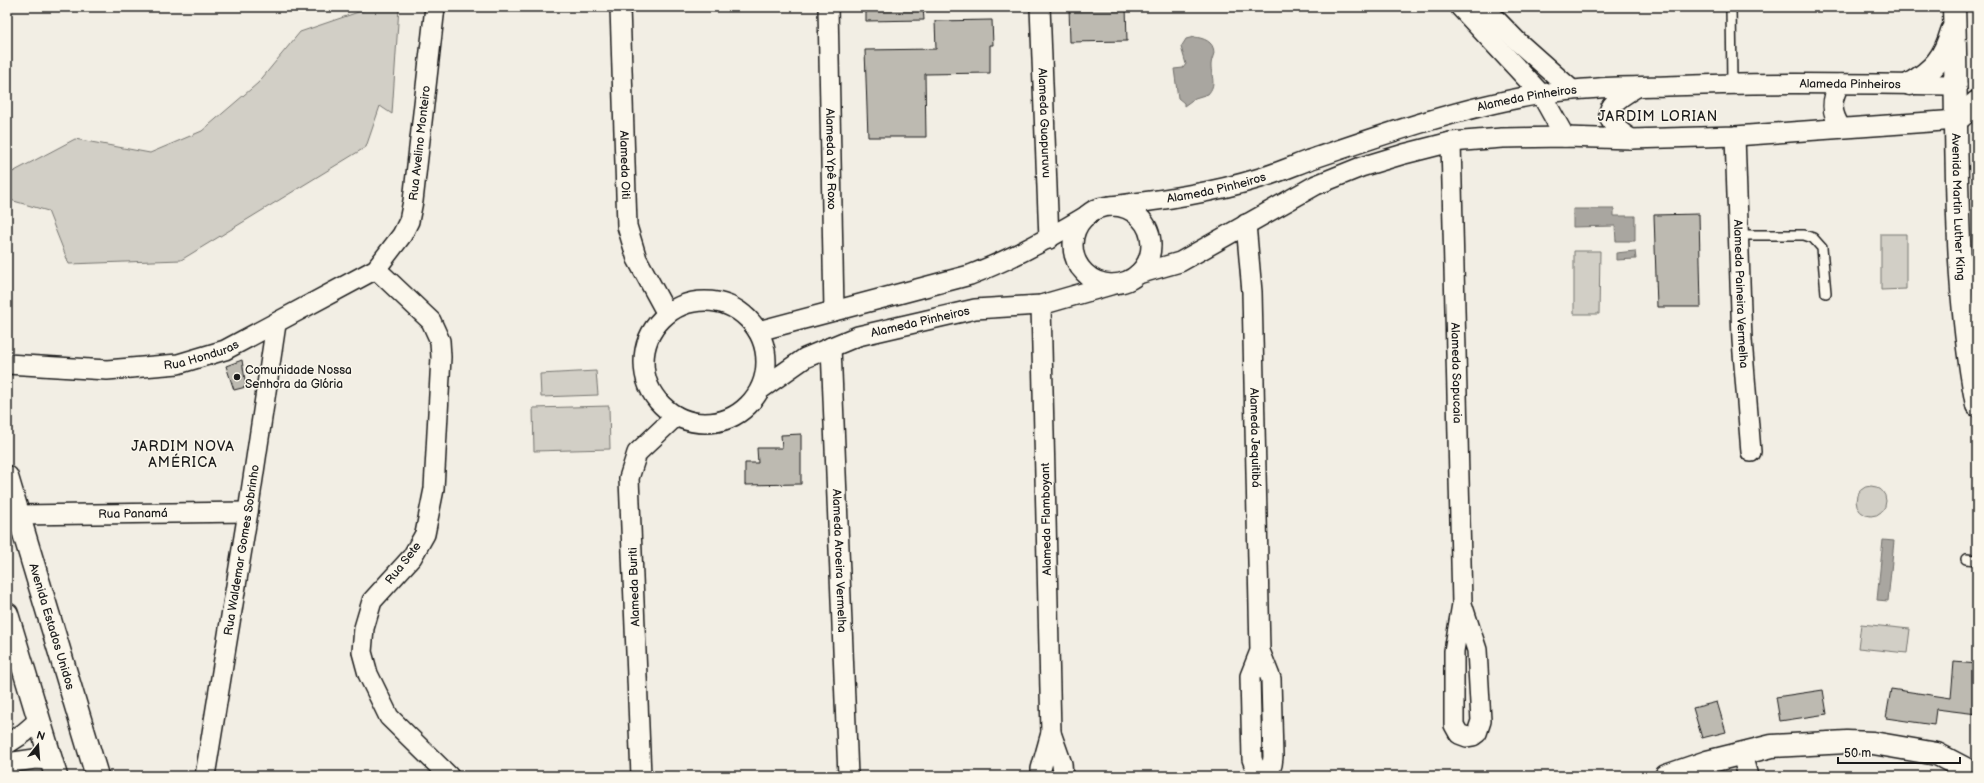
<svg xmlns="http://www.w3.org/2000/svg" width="1984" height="783" font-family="'Balsamiq Sans',sans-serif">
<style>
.green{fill:#d2cfc6;stroke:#777671}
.water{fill:#a9a6a0;stroke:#716f6b}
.building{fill:#bdbab1;stroke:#1c1c1c}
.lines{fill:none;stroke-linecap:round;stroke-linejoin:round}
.lane-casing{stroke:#1c1c1c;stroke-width:12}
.street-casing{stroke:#1c1c1c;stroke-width:22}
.secondary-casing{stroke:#1c1c1c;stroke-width:25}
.lane{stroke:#fbf7ec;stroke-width:9}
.street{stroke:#fbf7ec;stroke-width:19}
.secondary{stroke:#fbf7ec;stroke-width:22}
.poi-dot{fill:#1c1c1c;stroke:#fbf7ec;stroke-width:1.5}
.labels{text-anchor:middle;stroke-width:3;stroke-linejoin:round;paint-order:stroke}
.street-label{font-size:12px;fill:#1c1c1c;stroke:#fbf7ec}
.poi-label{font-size:12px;fill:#1c1c1c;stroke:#fbf7ec;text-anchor:start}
.quarter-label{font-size:14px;letter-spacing:1px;fill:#1c1c1c;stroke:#fbf7ec}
</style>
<rect width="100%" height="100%" fill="#f2eee4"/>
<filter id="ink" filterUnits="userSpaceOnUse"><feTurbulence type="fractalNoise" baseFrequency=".025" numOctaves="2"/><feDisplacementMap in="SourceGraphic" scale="8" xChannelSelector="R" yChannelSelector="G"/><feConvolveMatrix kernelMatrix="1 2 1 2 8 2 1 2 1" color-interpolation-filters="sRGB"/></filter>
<g filter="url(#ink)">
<path class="green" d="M 373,7 L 399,7 L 392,114 L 380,106 L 366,147 L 181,260 L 69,264 L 48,211 L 7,199 L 7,175 L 75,139 L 150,153 L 202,131 L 258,83 L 300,32 Z
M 1881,234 L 1906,234 L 1906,289 L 1881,290 Z
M 1574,251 L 1600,251 L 1599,314 L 1574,314 Z
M 596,371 L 598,395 L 541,397 L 540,374 Z
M 609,406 L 610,449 L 534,451 L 533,408 Z
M1856 501a15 15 0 1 1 30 0a15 15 0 1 1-30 0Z
M 1861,624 L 1910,629 L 1907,653 L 1858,648 Z"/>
<path class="water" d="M 1194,37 C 1203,38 1214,41 1214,53 C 1213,57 1211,61 1211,65 C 1211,77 1217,84 1208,94 L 1195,98 L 1184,106 L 1184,103 L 1178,98 L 1174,69 L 1183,68 L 1186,64 L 1181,47 L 1186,39 Z
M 1614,209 L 1614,216 L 1635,216 L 1635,241 L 1616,241 L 1615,226 L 1573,227 L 1573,209 Z
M 1635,251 L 1636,259 L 1616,260 L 1616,253 Z
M 1883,540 L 1894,541 L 1888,601 L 1877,600 Z"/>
<path class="building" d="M 866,7 L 923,7 L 924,20 L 866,21 Z
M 1069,7 L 1126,7 L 1127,41 L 1070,42 Z
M 992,20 L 993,45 L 990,45 L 990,73 L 925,74 L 926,137 L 868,137 L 865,50 L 936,49 L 935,21 Z
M 1699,214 L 1701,307 L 1657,307 L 1654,215 Z
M 242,360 L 246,387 L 234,390 L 226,366 Z
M 801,434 L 801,484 L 745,485 L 745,463 L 758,463 L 757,448 L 782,448 L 781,435 Z
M 1954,662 L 1977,664 L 1977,714 L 1936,709 L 1934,725 L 1886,718 L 1891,689 L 1951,698 Z
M 1823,690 L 1827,714 L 1780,721 L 1776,697 Z
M 1717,702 L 1726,732 L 1702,738 L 1693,708 Z"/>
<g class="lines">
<defs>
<path id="lane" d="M 1731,7 L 1732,83
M 1739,235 L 1804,235 L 1813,238 L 1822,248 L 1826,293
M 1966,559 L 1977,560"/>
<g id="street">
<path id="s1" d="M 620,7 L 627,226 L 637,259 L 667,314"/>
<path id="s2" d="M 828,7 L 834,311"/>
<path id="s3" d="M 1040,7 L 1049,239"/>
<path d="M 1460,7 L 1541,94 L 1565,137"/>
<path d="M 1484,7 L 1517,41 L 1572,90"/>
<path d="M 1840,84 C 1830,100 1831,113 1841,128"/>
<path id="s4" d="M 1735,136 L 1742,340 L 1751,452"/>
<path d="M 1631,139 C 1596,116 1606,105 1637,87"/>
<path id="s5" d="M 1451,142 L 1462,604 L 1454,651 L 1454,725 L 1459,734 L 1467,737 L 1473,736 L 1477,733 L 1481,721 L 1477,650 L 1462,604"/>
<path id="s6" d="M 1111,206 C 1162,200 1212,193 1260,178 C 1277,173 1293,166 1309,160 C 1382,135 1465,106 1542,94 C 1583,87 1625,87 1667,86 C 1763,82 1860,84 1957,85"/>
<circle cx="1112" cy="245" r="39"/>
<path id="s7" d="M 1246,224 L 1252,292 L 1260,651 L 1271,679 L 1273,757 L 1272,765 L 1265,771 L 1256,770 L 1252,759 L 1250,676 L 1260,651"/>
<path d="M 376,269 L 431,321 L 440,341 L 441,357 L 434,489 L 425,534 L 412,557 L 372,601 L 364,628 L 362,652 L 368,674 L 389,717 L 449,776"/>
<path d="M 1138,274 L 1180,262 L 1316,185 L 1361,167 L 1404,154 L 1451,142 L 1502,138 L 1565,137 L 1631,139 L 1735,136 L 1957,120"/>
<circle cx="705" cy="362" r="61"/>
<path d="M 758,331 L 970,275 C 1012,259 1050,238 1088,215"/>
<path id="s8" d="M 831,347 L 848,776"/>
<path id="s9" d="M 7,364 L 107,370 L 178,364 L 225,350 L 376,269 L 402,235 L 409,221 L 413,201 L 435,7"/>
<path id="s10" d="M 761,389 L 805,358 L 858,336 L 975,309 L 1041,305 L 1114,284"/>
<path id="s11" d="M 18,515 L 248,512"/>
<path d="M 1051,733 L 1062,764 L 1063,776"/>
<path d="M 7,744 L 24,733 L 39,720"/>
<path d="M 1742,755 L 1748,776"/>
<path d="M 7,763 L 35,759 L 51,760"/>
<path id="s12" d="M 205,776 L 248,512 L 276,324"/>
<path d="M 641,776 L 629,478 L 637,453 L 676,416"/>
<path d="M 1041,776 L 1041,769 L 1051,733 L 1041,305"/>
</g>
<g id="secondary">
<path id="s13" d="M 1954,7 C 1958,139 1952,276 1977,405"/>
<path d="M 1910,84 C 1934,70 1944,58 1952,31"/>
<path d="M 1957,120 L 1977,102"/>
<path id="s14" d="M 7,477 L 97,776"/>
<path d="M 7,614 L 56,776"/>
<path d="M 1666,776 L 1707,762 L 1772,746 L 1847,742 L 1873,743 L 1937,754 L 1977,775"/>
</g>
</defs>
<use href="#lane" class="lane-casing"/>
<use href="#street" class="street-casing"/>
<use href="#secondary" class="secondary-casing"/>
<use href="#lane" class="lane"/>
<use href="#street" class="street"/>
<use href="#secondary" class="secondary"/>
</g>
</g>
<circle class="poi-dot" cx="237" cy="377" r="4"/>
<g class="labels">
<g class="street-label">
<text dy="4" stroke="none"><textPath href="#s6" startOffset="755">Alameda Pinheiros</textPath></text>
<text dy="4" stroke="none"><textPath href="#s6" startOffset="431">Alameda Pinheiros</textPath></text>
<text dy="4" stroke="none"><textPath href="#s3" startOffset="116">Alameda Guapuruvu</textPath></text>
<text dy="4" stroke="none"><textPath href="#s9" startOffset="529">Rua Avelino Monteiro</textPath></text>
<text dy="4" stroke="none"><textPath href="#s2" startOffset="152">Alameda Ypê Roxo</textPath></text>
<text dy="4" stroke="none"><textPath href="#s1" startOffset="158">Alameda Oiti</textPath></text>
<text dy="4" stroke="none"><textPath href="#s6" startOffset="107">Alameda Pinheiros</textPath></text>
<text dy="4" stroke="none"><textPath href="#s13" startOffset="200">Avenida Martin Luther King</textPath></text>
<text dy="4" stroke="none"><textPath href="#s4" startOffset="158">Alameda Paineira Vermelha</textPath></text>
<text dy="4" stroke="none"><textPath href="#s10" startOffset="175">Alameda Pinheiros</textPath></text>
<text dy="4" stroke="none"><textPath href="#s9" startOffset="196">Rua Honduras</textPath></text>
<text dy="4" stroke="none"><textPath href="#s5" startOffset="231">Alameda Sapucaia</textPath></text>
<text dy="4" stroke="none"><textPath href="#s7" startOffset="214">Alameda Jequitibá</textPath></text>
<text dy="4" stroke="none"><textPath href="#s11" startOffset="115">Rua Panamá</textPath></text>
<text transform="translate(1046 519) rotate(-91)" y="4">Alameda Flamboyant</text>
<text dy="4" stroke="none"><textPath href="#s12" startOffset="229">Rua Waldemar Gomes Sobrinho</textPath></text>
<text dy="4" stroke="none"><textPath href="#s8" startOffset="214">Alameda Aroeira Vermelha</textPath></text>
<text transform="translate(403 563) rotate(-52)" y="4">Rua Sete</text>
<text transform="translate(634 587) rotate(-92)" y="4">Alameda Buriti</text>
<text dy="4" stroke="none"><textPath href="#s14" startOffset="156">Avenida Estados Unidos</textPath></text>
</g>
<g class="poi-label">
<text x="245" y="374">Comunidade Nossa<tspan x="245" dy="14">Senhora da Glória</tspan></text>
</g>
<g class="quarter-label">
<text x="1658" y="121">JARDIM LORIAN</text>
<text x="183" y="451">JARDIM NOVA<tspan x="183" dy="16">AMÉRICA</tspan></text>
</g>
</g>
<rect width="1984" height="783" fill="none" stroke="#fbf7ec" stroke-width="24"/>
<rect x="12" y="12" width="1960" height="759" fill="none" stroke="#1c1c1c" stroke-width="1.5" filter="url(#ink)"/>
<g transform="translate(38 745) rotate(17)" stroke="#fbf7ec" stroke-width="3" paint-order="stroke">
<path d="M0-3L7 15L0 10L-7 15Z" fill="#1c1c1c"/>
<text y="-6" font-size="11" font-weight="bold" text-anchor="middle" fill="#1c1c1c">N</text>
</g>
<path d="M1838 757v6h122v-6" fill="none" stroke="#1c1c1c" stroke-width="2"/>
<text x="1844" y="757" font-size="12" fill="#1c1c1c" stroke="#fbf7ec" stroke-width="3" paint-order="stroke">50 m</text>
</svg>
